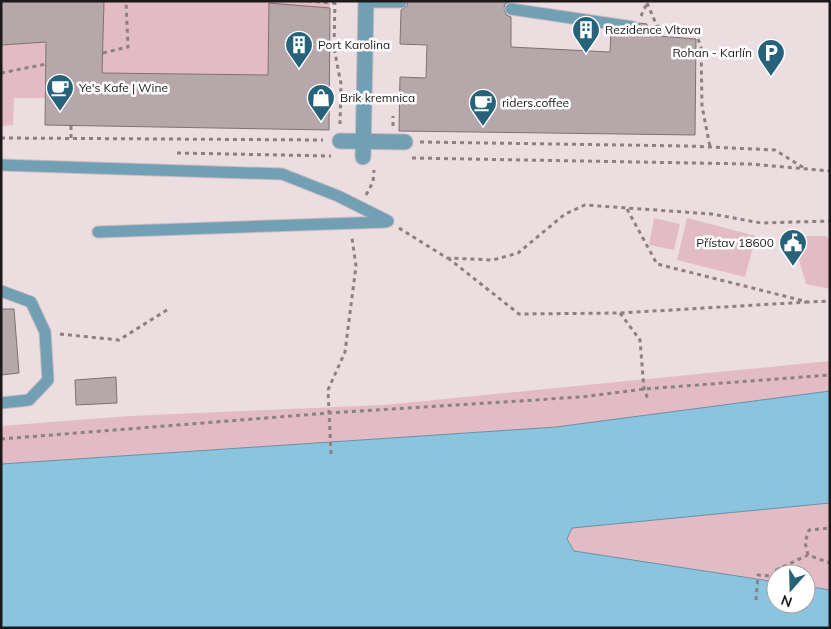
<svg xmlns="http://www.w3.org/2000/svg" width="831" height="629" font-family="Mulish,sans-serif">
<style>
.green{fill:#e3bbc5}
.water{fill:#8ac4df;stroke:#6990a4}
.building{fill:#b5a7aa;stroke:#7e7174}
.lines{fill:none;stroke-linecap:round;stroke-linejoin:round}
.lane-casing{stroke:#c7babd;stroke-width:13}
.street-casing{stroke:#c7babd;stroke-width:17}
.path{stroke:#8b8183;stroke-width:3;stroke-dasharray:4 4;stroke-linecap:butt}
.lane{stroke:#71a0b5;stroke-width:11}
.street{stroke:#71a0b5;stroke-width:15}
.labels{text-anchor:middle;stroke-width:5;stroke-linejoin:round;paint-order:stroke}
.poi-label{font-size:12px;fill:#1d1819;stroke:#fff;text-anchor:start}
</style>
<rect width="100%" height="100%" fill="#ecdde1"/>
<path class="green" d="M 104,1 L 330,1 L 330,8 L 269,3 L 268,75 L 102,73 Z
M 46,41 L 45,98 L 14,98 L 13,125 L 1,126 L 1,45 Z
M 654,218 L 680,224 L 674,250 L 649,245 Z
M 687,218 L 756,236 L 745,277 L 677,260 Z
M 806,236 L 825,236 L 830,239 L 830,289 L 806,284 L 799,260 Z
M 830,361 L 830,391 L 556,427 L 1,464 L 1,426 L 129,416 L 384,405 Z
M 830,503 L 830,590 L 806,586 L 806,574 L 776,574 L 776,582 L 574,551 L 567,539 L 572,528 Z"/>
<path class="water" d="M 830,391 L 830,503 L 572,528 L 567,539 L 574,551 L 776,582 L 776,604 L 806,604 L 806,586 L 830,590 L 830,628 L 1,628 L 1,464 L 556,427 Z"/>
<path class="building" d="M 1,1 L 104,1 L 102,73 L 268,75 L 269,3 L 330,8 L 329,130 L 45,125 L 46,42 L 1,45 Z
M 408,1 L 511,1 L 505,4 L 504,8 L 506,15 L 511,17 L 511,47 L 610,52 L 611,31 L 635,34 L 640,29 L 639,23 L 647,24 L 647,35 L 696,39 L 695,135 L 399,131 L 400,77 L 426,78 L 427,45 L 400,44 L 401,10 L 407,6 Z
M 1,309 L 14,309 L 19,373 L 1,375 Z
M 116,377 L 117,403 L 76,405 L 75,380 Z"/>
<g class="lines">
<defs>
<path id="lane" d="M 366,2 L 401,2
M 511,9 L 633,27
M 1,165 L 282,174 L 338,196 L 388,221
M 98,232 L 386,222
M 1,291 L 31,302 L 45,332 L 48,380 L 29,400 L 1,403"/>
<path id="street" d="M 340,141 L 405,142
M 363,157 L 366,1"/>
</defs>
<use href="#lane" class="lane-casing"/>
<use href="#street" class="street-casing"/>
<path class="path" d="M 308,1 L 335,3
M 335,1 L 334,48 L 341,84 L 340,124
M 647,3 L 657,26 L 695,31 L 701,47 L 702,106 L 710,147
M 641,16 L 648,1
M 103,53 L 128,47 L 126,1
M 1,73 L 46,64
M 393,126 L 393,116
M 1,138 L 323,140
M 71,138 L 71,126
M 420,142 L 688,146 L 775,150 L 804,168
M 177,153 L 331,156
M 412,158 L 750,164 L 830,171
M 366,195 L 373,182 L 374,170
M 627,209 L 657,264 L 808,302 L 830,301
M 399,228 L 447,258 L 493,260 L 518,253 L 565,214 L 585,205 L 712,214 L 761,223 L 830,221
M 448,258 L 519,314 L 620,313 L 808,302
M 620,313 L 640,340 L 644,389 L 648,399
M 60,334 L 119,340 L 170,308
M 1,439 L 329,413 L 581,397 L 644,389 L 830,375
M 331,454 L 328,390 L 345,352 L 356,266 L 352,238
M 808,555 L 805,542 L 809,530 L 830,528
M 756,600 L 758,575 L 775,576 L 776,570 L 808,555 L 830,563"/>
<use href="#lane" class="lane"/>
<use href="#street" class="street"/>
</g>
<defs>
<symbol id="building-pin" viewBox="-11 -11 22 30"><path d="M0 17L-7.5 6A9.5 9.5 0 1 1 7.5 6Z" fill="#26627a" stroke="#fff"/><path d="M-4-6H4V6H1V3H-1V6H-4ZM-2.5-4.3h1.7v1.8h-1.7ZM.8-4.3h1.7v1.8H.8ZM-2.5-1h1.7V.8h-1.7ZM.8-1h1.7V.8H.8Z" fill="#fff"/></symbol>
<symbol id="parking-pin" viewBox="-11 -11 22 30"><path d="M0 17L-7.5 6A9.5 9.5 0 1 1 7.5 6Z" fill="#26627a" stroke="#fff"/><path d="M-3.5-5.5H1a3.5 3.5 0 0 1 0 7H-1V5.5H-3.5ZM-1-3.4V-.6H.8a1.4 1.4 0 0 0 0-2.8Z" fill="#fff"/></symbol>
<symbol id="cafe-pin" viewBox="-11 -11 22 30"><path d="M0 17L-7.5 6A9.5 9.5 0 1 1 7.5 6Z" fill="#26627a" stroke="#fff"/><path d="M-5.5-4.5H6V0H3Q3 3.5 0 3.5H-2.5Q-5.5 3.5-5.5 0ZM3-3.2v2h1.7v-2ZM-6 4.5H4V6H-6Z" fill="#fff"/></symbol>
<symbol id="shop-pin" viewBox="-11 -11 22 30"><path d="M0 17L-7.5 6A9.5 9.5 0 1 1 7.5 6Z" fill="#26627a" stroke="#fff"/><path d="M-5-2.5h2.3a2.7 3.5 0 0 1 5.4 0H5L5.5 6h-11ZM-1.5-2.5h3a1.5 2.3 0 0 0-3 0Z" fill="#fff"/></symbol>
<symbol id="civic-pin" viewBox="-11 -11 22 30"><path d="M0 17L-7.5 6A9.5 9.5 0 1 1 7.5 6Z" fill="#26627a" stroke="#fff"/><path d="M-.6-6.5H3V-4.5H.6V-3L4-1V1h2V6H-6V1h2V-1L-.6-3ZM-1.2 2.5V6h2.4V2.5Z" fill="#fff"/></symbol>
</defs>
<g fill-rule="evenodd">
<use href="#building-pin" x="570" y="14" width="32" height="43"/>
<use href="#building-pin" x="283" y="29" width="32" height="43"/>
<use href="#parking-pin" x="755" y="37" width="32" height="43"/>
<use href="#cafe-pin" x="44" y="72" width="32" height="43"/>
<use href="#shop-pin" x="305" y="82" width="32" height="43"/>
<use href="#cafe-pin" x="467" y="87" width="32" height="43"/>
<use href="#civic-pin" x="777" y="227" width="32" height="43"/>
</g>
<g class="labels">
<g class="poi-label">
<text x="605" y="34">Rezidence Vltava</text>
<text x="318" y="49">Port Karolina</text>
<text x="752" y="57" text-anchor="end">Rohan - Karlín</text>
<text x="79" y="92">Ye's Kafe | Wine</text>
<text x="340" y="102">Brik kremnica</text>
<text x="502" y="107">riders.coffee</text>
<text x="774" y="247" text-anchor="end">Přístav 18600</text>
</g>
</g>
<rect width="831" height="629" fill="none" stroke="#1d1819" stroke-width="5"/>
<g transform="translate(791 589) rotate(200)"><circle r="24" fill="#ffffff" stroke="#a5a3a3"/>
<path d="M0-4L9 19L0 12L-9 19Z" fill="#26627a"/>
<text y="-8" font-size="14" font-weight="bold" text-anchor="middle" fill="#1d1819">N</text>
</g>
</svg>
